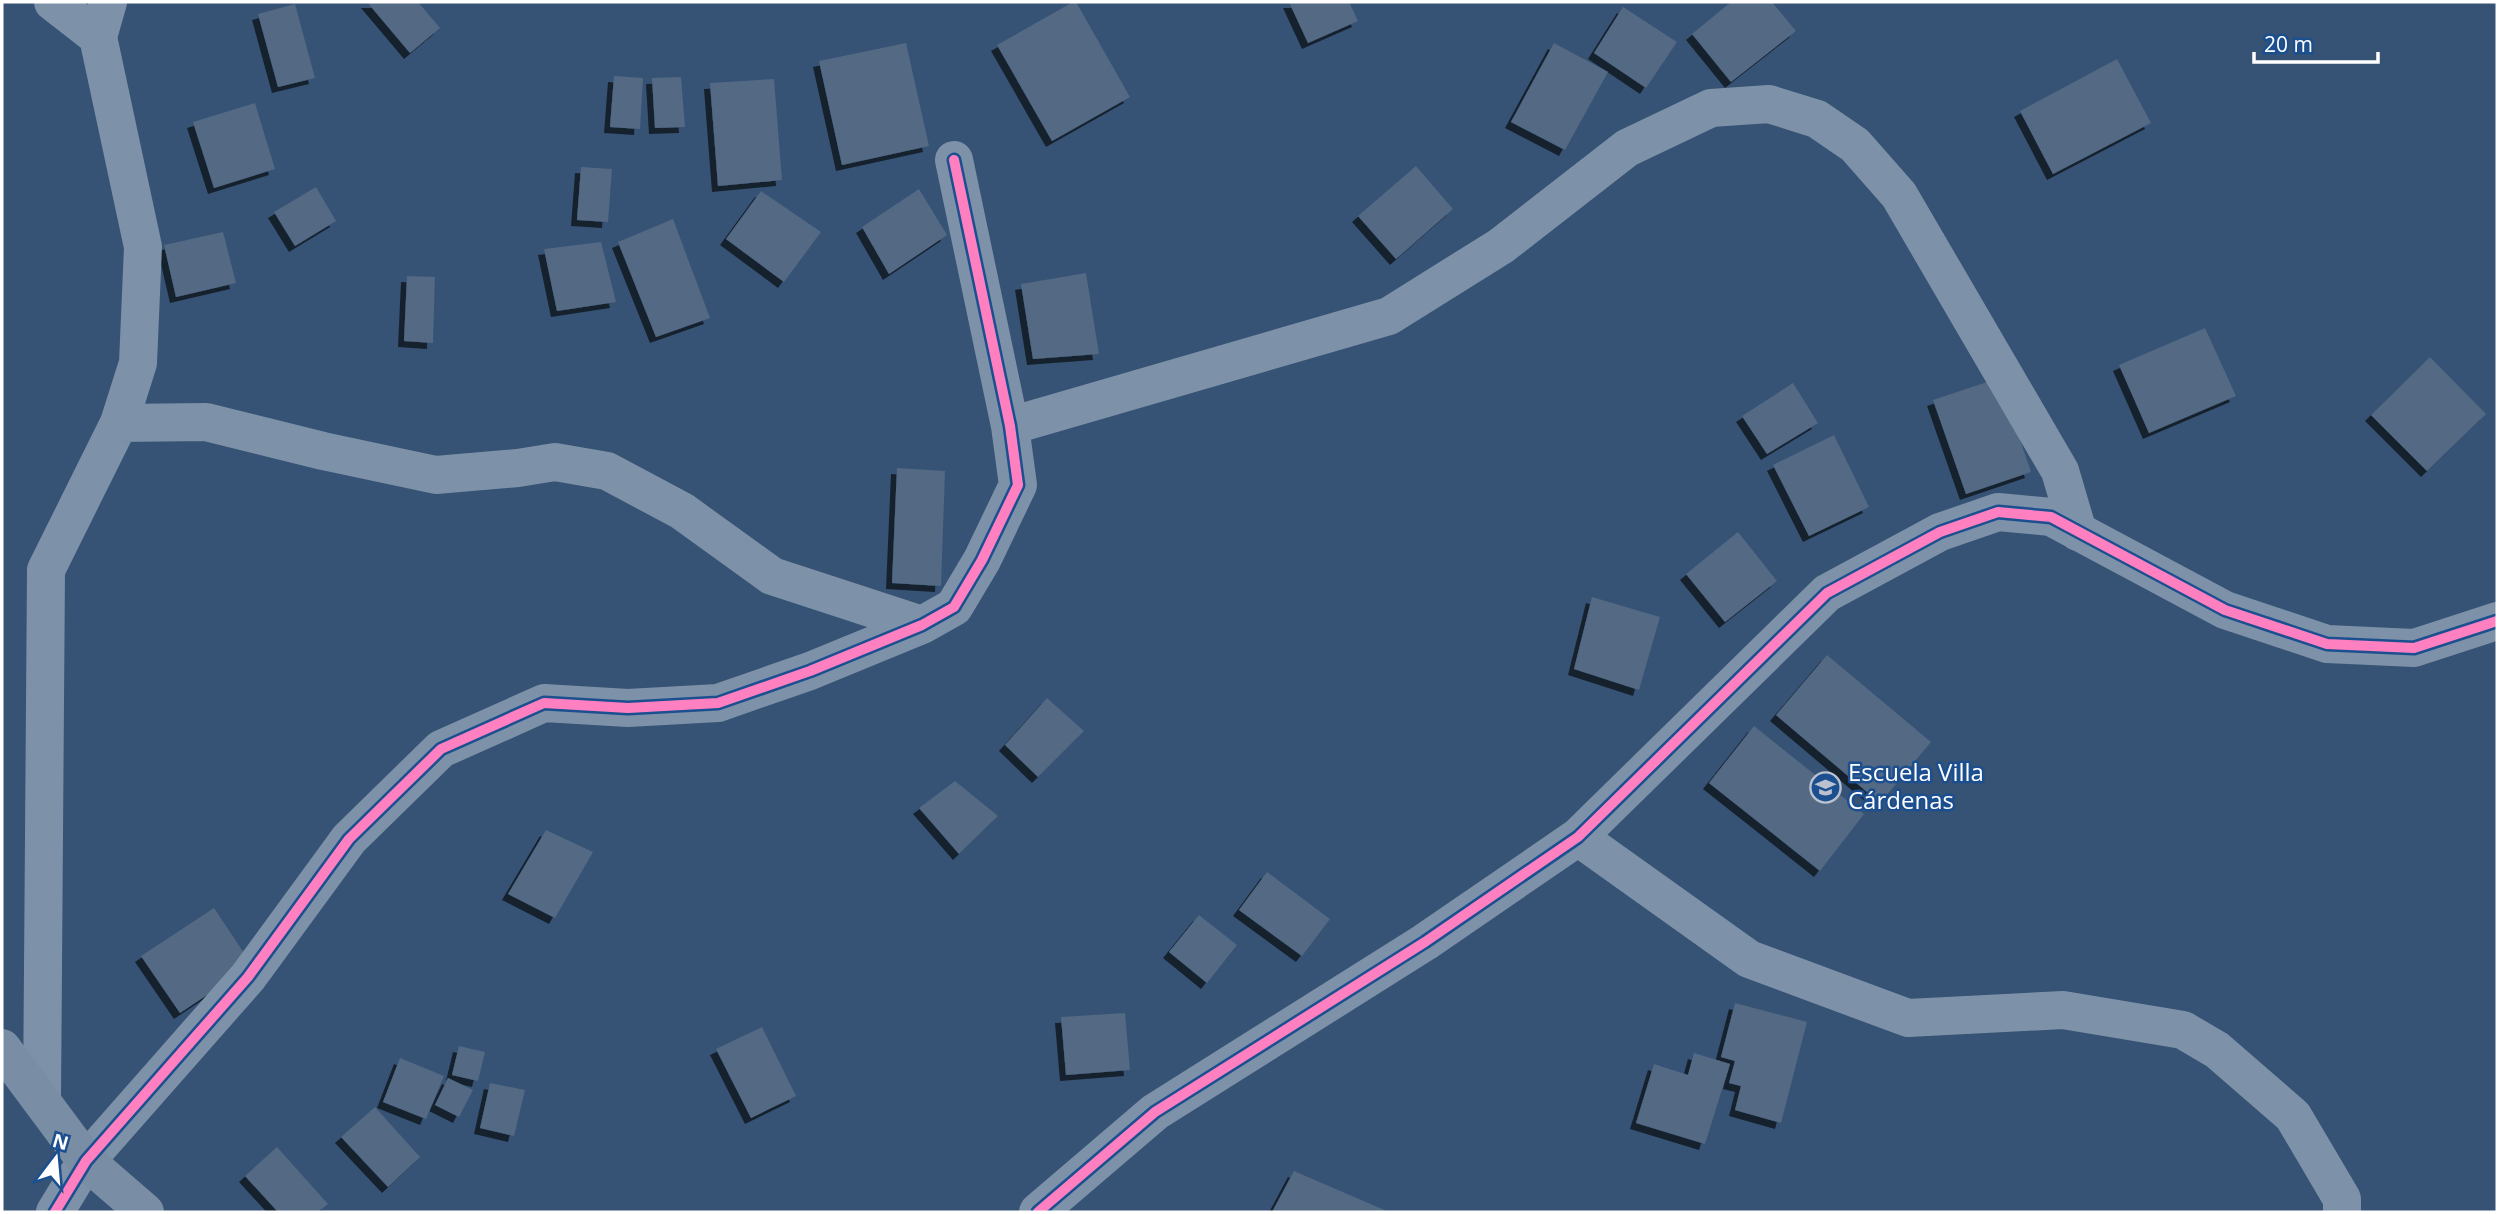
<svg xmlns="http://www.w3.org/2000/svg" width="2499" height="1214" font-family="'Open Sans',sans-serif">
<style>
.building{fill:#526984;filter:url(#shadow)}
.lines{fill:none;stroke-linecap:round;stroke-linejoin:round}
.street{stroke:#7d92a8;stroke-width:38}
.secondary{stroke:#798da4;stroke-width:38}
.cycleway-casing{stroke:#1b4f8f;stroke-width:15}
.cycleway{stroke:#ff80c0;stroke-width:10}
.labels{text-anchor:middle;stroke-width:5;stroke-linejoin:round;paint-order:stroke}
.poi-label{font-size:24px;fill:#fff;stroke:#1b4f8f;text-anchor:start}
</style>
<defs>
<filter id="shadow"><feDropShadow dx="-6" dy="6" stdDeviation="0" flood-color="#0009"/></filter>
</defs>
<rect width="100%" height="100%" fill="#365274"/>
<path class="building" d="M 367,2 L 418,2 L 440,28 L 410,53 Z
M 1073,2 L 1076,2 L 1130,97 L 1052,141 L 997,45 Z
M 1289,2 L 1349,2 L 1358,21 L 1308,43 Z
M 1731,2 L 1772,2 L 1796,31 L 1731,82 L 1692,34 Z
M 295,4 L 315,78 L 278,87 L 258,14 Z
M 1623,7 L 1677,42 L 1646,88 L 1594,53 Z
M 906,43 L 929,146 L 842,165 L 819,61 Z
M 1554,43 L 1608,72 L 1565,150 L 1511,122 Z
M 2117,59 L 2151,123 L 2053,174 L 2020,111 Z
M 614,76 L 643,78 L 640,129 L 610,127 Z
M 681,77 L 685,127 L 655,128 L 652,78 Z
M 774,79 L 782,180 L 718,186 L 710,83 Z
M 255,103 L 275,169 L 214,188 L 193,122 Z
M 1416,166 L 1453,209 L 1396,259 L 1358,216 Z
M 581,167 L 612,169 L 608,222 L 577,220 Z
M 316,187 L 336,221 L 295,246 L 274,212 Z
M 919,189 L 947,235 L 889,274 L 862,227 Z
M 761,191 L 821,232 L 784,282 L 726,239 Z
M 673,219 L 710,318 L 656,337 L 618,242 Z
M 223,232 L 236,283 L 176,297 L 164,245 Z
M 601,242 L 616,302 L 557,311 L 544,249 Z
M 1086,273 L 1099,354 L 1033,359 L 1021,284 Z
M 407,276 L 435,277 L 433,343 L 404,341 Z
M 2205,328 L 2236,396 L 2149,433 L 2119,365 Z
M 2430,357 L 2486,414 L 2427,471 L 2371,415 Z
M 1999,378 L 2031,472 L 1966,494 L 1933,400 Z
M 1793,383 L 1818,423 L 1767,454 L 1742,416 Z
M 1834,435 L 1869,507 L 1809,536 L 1773,465 Z
M 897,468 L 945,471 L 941,586 L 892,583 Z
M 1738,532 L 1777,581 L 1725,622 L 1686,574 Z
M 1592,597 L 1660,617 L 1639,690 L 1574,669 Z
M 1827,655 L 1931,742 L 1880,803 L 1776,715 Z
M 1047,698 L 1084,731 L 1038,777 L 1005,745 Z
M 1754,726 L 1864,814 L 1820,871 L 1709,783 Z
M 955,781 L 998,816 L 959,854 L 919,808 Z
M 546,830 L 593,852 L 555,918 L 508,894 Z
M 1267,872 L 1330,919 L 1302,956 L 1239,910 Z
M 214,908 L 252,965 L 180,1013 L 141,956 Z
M 1199,915 L 1237,945 L 1207,983 L 1169,952 Z
M 1735,1003 L 1807,1022 L 1781,1123 L 1735,1110 L 1741,1086 L 1729,1083 L 1735,1061 L 1721,1057 Z
M 1125,1013 L 1130,1070 L 1066,1075 L 1061,1017 Z
M 762,1027 L 796,1096 L 751,1118 L 716,1049 Z
M 459,1046 L 485,1052 L 478,1081 L 452,1075 Z
M 1694,1053 L 1730,1064 L 1705,1144 L 1636,1123 L 1654,1064 L 1688,1075 Z
M 400,1058 L 444,1076 L 426,1119 L 383,1102 Z
M 448,1078 L 473,1090 L 459,1117 L 435,1105 Z
M 490,1083 L 525,1090 L 514,1136 L 480,1128 Z
M 375,1107 L 420,1157 L 388,1187 L 341,1137 Z
M 277,1147 L 328,1204 L 318,1212 L 278,1212 L 245,1176 Z
M 1294,1171 L 1389,1212 L 1272,1212 Z"/>
<g class="lines">
<path class="street" d="M 53,2 L 98,37
M 119,423 L 206,422 L 323,451 L 436,475 L 518,468 L 555,462 L 607,471 L 682,511 L 772,576 L 922,625
M 1010,426 L 1389,316 L 1501,246 L 1627,148 L 1711,108 L 1769,104 L 1817,119 L 1855,145 L 1899,195 L 2060,471 L 2078,532
M 1578,837 L 1749,959 L 1908,1018 L 2063,1010 L 2183,1030 L 2217,1050 L 2293,1116 L 2342,1199 L 2342,1212
M 42,1099 L 46,570 L 119,423 L 138,363 L 143,247 L 98,37 L 108,2
M 55,1212 L 86,1161 L 248,977 L 349,839 L 441,749 L 544,703 L 628,708 L 718,703 L 810,671 L 922,625 L 954,607 L 982,560 L 1018,485 L 1010,426 L 954,160
M 1038,1212 L 1155,1112 L 1425,942 L 1578,837 L 1827,593 L 1940,532 L 1998,512 L 2051,517 L 2225,610 L 2327,644 L 2414,648 L 2497,621"/>
<path class="secondary" d="M 2,1048 L 86,1161 L 145,1212"/>
<defs>
<path id="cycleway" d="M 55,1212 L 86,1161 L 248,977 L 349,839 L 441,749 L 544,703 L 628,708 L 718,703 L 810,671 L 922,625 L 954,607 L 982,560 L 1018,485 L 1010,426 L 954,160
M 1038,1212 L 1155,1112 L 1425,942 L 1578,837 L 1827,593 L 1940,532 L 1998,512 L 2051,517 L 2225,610 L 2327,644 L 2414,648 L 2497,621"/>
</defs>
<use href="#cycleway" class="cycleway-casing"/>
<use href="#cycleway" class="cycleway"/>
</g>
<defs>
<symbol id="school-ring" viewBox="-11 -11 22 22"><circle r="9.5" fill="#1b4f8f" stroke="#b9c2ce" stroke-width="1.5"/><path d="M0-5L7-2L0 1L-7-2ZM-4 1L0 2.5L4 1V4Q0 6-4 4Z" fill="#b9c2ce"/></symbol>
</defs>
<g fill-rule="evenodd">
<use href="#school-ring" x="1808" y="770" width="35" height="35"/>
</g>
<g class="labels">
<g class="poi-label">
<text x="1848" y="781">Escuela Villa<tspan x="1848" dy="28">Cárdenas</tspan></text>
</g>
</g>
<rect width="2499" height="1214" fill="none" stroke="#ffffff" stroke-width="7"/>
<g transform="translate(56 1158) rotate(16)" stroke="#1b4f8f" stroke-width="5" paint-order="stroke">
<path d="M0-5L12 26L0 18L-12 26Z" fill="#ffffff"/>
<text y="-10" font-size="19" font-weight="bold" text-anchor="middle" fill="#ffffff">N</text>
</g>
<path d="M2254 52v10h124v-10" fill="none" stroke="#ffffff" stroke-width="3.5"/>
<text x="2264" y="52" font-size="21" fill="#ffffff" stroke="#1b4f8f" stroke-width="5" paint-order="stroke">20 m</text>
</svg>
